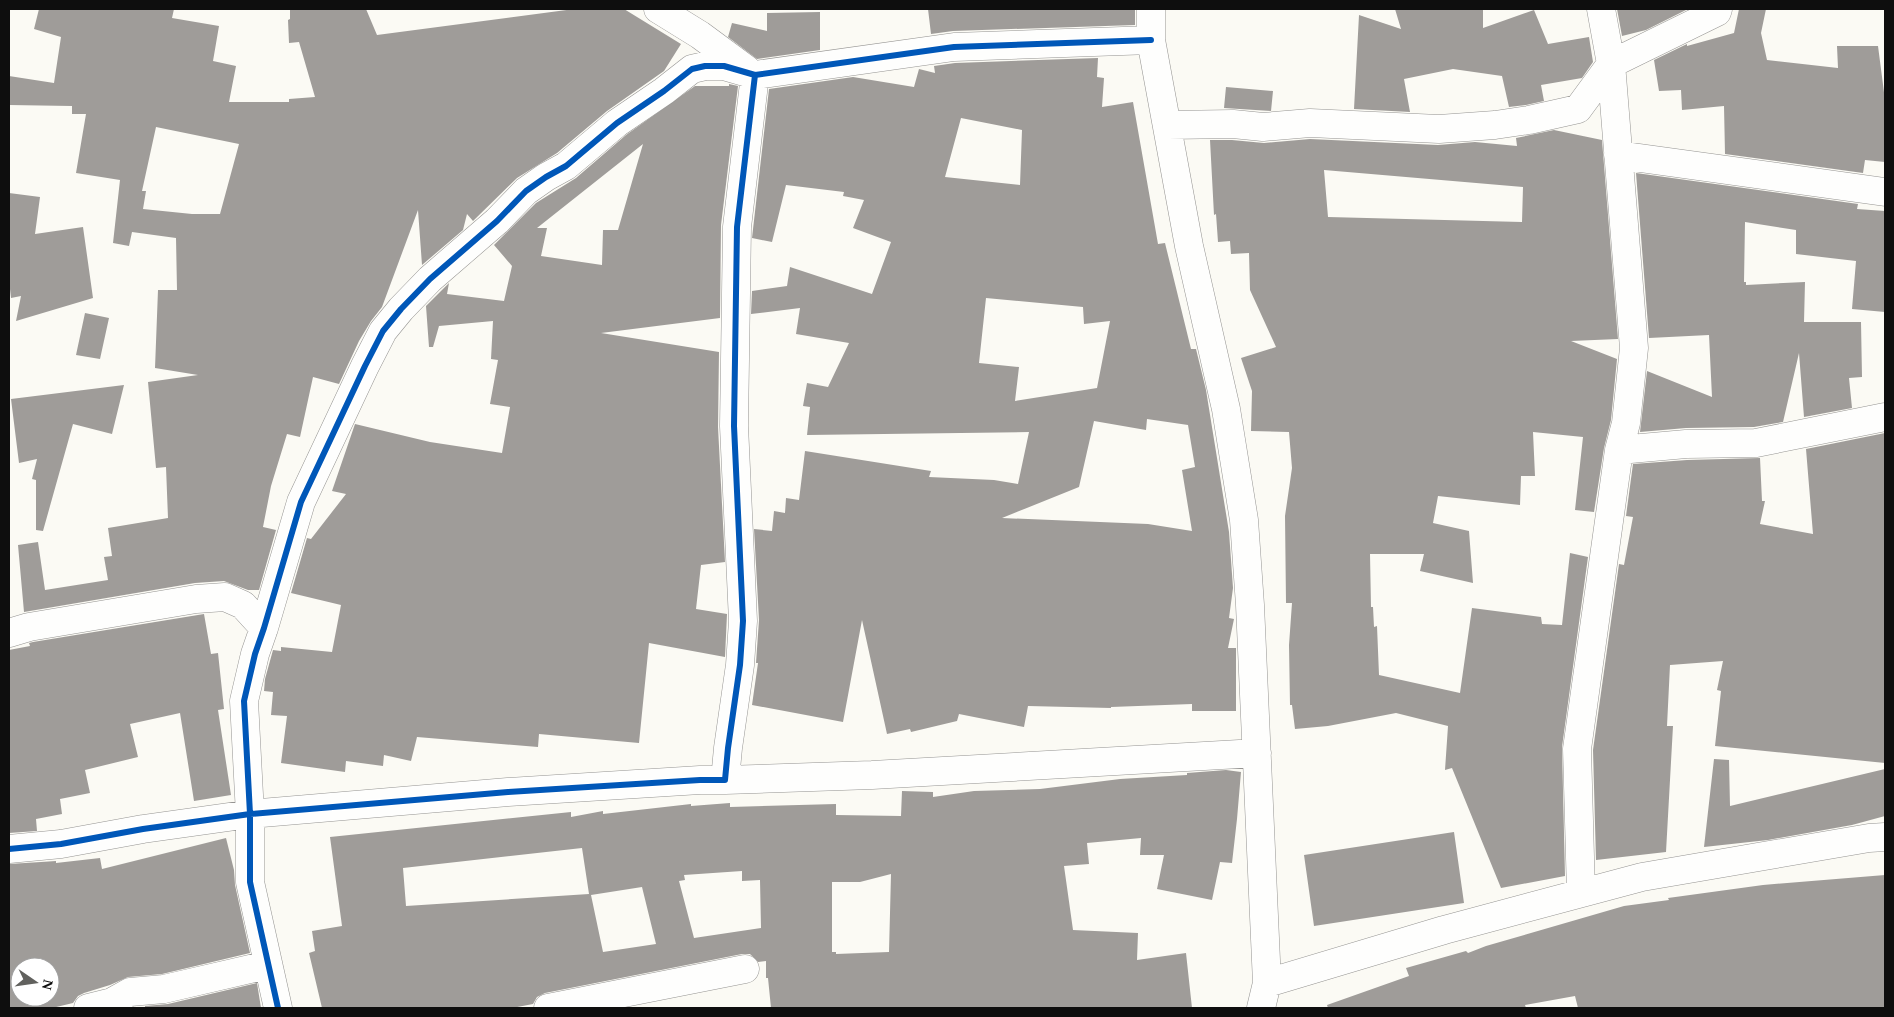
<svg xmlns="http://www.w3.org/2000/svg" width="1894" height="1017" font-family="Georgia,serif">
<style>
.building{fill:#9f9c99;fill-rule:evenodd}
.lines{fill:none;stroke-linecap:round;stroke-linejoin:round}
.minor-casing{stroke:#959492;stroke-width:29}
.minor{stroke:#fefefd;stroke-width:28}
.cycleway-casing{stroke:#fff;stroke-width:9}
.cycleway{stroke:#0057b8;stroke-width:6}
</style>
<rect width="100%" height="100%" fill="#fbfaf4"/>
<path class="building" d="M 39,9 L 174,9 L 172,18 L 219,26 L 213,61 L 236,66 L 229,102 L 289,102 L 289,99 L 315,97 L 299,42 L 289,43 L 288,20 L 290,19 L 290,9 L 366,9 L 377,35 L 574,9 L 624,9 L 681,44 L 664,71 L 607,111 L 557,153 L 517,178 L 473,221 L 467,214 L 463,230 L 422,265 L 418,210 L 382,307 L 371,321 L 359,341 L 339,384 L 313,377 L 300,437 L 287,434 L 271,486 L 263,527 L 276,530 L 259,590 L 248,590 L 224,581 L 195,583 L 24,612 L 18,545 L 38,542 L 45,590 L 108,580 L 104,557 L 112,556 L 108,528 L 168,518 L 166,467 L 156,468 L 148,382 L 198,375 L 155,368 L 158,290 L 177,290 L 176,238 L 132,232 L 129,246 L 113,243 L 120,180 L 76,173 L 86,114 L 72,114 L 72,106 L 9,105 L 9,76 L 54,83 L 61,37 L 34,29 ZM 156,127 L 239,144 L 220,214 L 192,214 L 143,209 L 146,191 L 142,191 Z
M 928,9 L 1135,9 L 1135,25 L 953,31 L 931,34 Z
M 1395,9 L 1483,9 L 1483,28 L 1534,10 L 1548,44 L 1589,37 L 1593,62 L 1582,78 L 1541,85 L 1544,101 L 1526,105 L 1509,107 L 1502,76 L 1453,69 L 1404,79 L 1410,112 L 1354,109 L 1359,15 L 1401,29 Z
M 1617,9 L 1688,9 L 1646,30 L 1622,36 Z
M 1739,9 L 1766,9 L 1761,33 L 1767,60 L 1838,68 L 1837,46 L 1878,46 L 1885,100 L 1885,162 L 1865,160 L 1863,173 L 1725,154 L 1724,106 L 1682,110 L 1681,90 L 1659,91 L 1654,60 L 1687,44 L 1687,46 L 1734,33 Z
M 820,12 L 820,50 L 757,59 L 728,37 L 732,23 L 767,31 L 767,13 Z
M 1098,58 L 1097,77 L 1104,78 L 1102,107 L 1133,102 L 1158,244 L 1165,243 L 1191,349 L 1196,349 L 1206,390 L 1229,532 L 1233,588 L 1229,618 L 1234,619 L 1228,648 L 1236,648 L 1236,711 L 1192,711 L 1192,704 L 1111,707 L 1111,708 L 1028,706 L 1024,727 L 959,714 L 957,721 L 911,732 L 910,729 L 887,734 L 862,620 L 843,722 L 752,705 L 758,663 L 756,663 L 759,620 L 754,529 L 772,531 L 774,511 L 785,513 L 786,498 L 799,500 L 805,451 L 931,471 L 929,477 L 994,480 L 1018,484 L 1029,432 L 807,435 L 810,407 L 803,406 L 807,383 L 828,387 L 849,343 L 796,334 L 800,308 L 751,314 L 752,291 L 787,286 L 790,267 L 872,294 L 891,242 L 853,228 L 864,200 L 843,196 L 844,192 L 786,185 L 772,242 L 752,238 L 769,89 L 853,77 L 914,87 L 919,69 L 935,73 L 934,66 L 955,63 ZM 961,118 L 1022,130 L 1020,185 L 945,177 ZM 986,298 L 1083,307 L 1084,324 L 1110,321 L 1097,388 L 1015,401 L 1019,367 L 979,363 ZM 1147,419 L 1188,425 L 1195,467 L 1182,470 L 1192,531 L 1148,524 L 1002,518 L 1079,487 L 1094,421 L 1146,430 Z
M 729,84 L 738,86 L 721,225 L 720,318 L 601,333 L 719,352 L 718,427 L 725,562 L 701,565 L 696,609 L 727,614 L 725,657 L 649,643 L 639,743 L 539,734 L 538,747 L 417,737 L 411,761 L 384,755 L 383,766 L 346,761 L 345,772 L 281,763 L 287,716 L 271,715 L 273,692 L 264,691 L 265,679 L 273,650 L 281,651 L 281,647 L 332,652 L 341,605 L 291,593 L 307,538 L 311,539 L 346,494 L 332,491 L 355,424 L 430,442 L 502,453 L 510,407 L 490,404 L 498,360 L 491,359 L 493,321 L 439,326 L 433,347 L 429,347 L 426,306 L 449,283 L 447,294 L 504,301 L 512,266 L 494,245 L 536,203 L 576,178 L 626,135 L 695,86 L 729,86 ZM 643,144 L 618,230 L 603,230 L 602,265 L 541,256 L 547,228 L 537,228 Z
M 1226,87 L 1273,91 L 1271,111 L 1224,108 Z
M 1554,130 L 1602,140 L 1618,339 L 1571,341 L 1617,359 L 1611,420 L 1604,448 L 1594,512 L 1575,510 L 1583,437 L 1533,432 L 1535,476 L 1521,476 L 1520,505 L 1438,496 L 1433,523 L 1469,531 L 1473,583 L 1420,571 L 1424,554 L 1370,554 L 1371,607 L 1373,607 L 1374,627 L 1377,626 L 1379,675 L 1460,693 L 1472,608 L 1541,617 L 1542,624 L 1562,625 L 1570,553 L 1588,557 L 1562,747 L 1565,876 L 1501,888 L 1452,768 L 1445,770 L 1448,726 L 1396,713 L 1328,726 L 1295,729 L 1292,705 L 1290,705 L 1289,645 L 1292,603 L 1286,603 L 1285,516 L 1292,468 L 1289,432 L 1251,431 L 1252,391 L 1241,358 L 1276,347 L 1250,290 L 1249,253 L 1231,254 L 1230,241 L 1218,242 L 1216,214 L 1214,215 L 1210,140 L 1232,140 L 1264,143 L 1310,139 L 1438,145 L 1475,142 L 1517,146 L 1516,138 ZM 1324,170 L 1523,187 L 1522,222 L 1328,217 Z
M 1636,173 L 1858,204 L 1857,209 L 1885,211 L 1885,312 L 1852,309 L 1856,261 L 1796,254 L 1796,230 L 1745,222 L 1744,282 L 1746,282 L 1746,285 L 1805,282 L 1804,322 L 1861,322 L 1862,377 L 1849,378 L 1852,408 L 1804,417 L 1799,353 L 1783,422 L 1754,427 L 1686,428 L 1640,432 L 1647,371 L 1712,397 L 1709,335 L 1649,338 Z
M 9,193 L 40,197 L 35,234 L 83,227 L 93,298 L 16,321 L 21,296 L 11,298 L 9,280 Z
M 85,313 L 109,318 L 100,359 L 76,355 Z
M 124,385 L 112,434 L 73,424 L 43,531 L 36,530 L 36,480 L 32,479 L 37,459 L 19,463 L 11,399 Z
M 1885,433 L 1885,763 L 1715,746 L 1721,691 L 1717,690 L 1723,661 L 1670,665 L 1667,726 L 1673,726 L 1666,852 L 1596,860 L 1593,750 L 1619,564 L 1624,565 L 1633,517 L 1626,516 L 1633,464 L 1687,460 L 1760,458 L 1762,501 L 1765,501 L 1760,524 L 1813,534 L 1806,449 Z
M 204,614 L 211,654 L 218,653 L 224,709 L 218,710 L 231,795 L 194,801 L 180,713 L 130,724 L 138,757 L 85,770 L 90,793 L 60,799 L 62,814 L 36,819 L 37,831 L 9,833 L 9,650 L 30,646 L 29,643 L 33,642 Z
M 1714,759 L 1729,760 L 1730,806 L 1885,769 L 1885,816 L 1852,825 L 1768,840 L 1704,847 Z
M 1226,770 L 1241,772 L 1237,819 L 1232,863 L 1220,862 L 1212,900 L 1157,889 L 1164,855 L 1140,855 L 1141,838 L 1087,843 L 1089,864 L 1064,866 L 1073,930 L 1138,933 L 1137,960 L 1186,953 L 1192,1008 L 771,1008 L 768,978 L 766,978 L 766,961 L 758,962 L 750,954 L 742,954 L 545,993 L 537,997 L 533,1004 L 512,1008 L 322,1008 L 309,953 L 315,951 L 312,931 L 342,926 L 330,837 L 571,812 L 571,817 L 603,811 L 603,814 L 691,804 L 691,806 L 730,803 L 730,807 L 836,804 L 836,815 L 901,816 L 902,791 L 933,792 L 933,797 L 974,791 L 1040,789 L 1120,779 L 1187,775 L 1187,773 ZM 582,848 L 589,894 L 406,906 L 403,868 ZM 742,871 L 742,881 L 760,880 L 761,928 L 694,938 L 679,881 L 685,880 L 684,875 ZM 891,874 L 889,952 L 836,954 L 836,952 L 832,952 L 832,882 L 860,882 ZM 642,887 L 656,944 L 603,952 L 591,895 Z
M 1454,832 L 1464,903 L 1314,926 L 1304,855 Z
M 226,838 L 234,870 L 235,885 L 250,953 L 162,974 L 128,977 L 110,985 L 84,993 L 78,996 L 73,1003 L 52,1008 L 10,1008 L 9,864 L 41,862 L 56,861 L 56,863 L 100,858 L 102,869 ZM 20,967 L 50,967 L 50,997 L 20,997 Z
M 1885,875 L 1885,1008 L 1578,1008 L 1575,996 L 1525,1005 L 1526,1008 L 1328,1008 L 1327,1005 L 1409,976 L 1406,968 L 1466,951 L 1468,953 L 1486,946 L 1624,906 L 1669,900 L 1668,898 L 1763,885 Z
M 257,983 L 261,1008 L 145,1008 L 145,1006 L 168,1004 Z"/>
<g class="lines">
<defs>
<path id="minor" d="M 658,9 L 700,35 L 746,69
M 1151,9 L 1151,40 L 1189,246 L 1226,409 L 1244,520 L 1250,605 L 1267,983 L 1261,1008
M 1168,125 L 1233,124 L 1263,127 L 1310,123 L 1439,129 L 1495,125 L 1529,120 L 1578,109 L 1611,64 L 1717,12 L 1718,9
M 1618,155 L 1885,192
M 1619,450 L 1686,444 L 1756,443 L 1885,417
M 9,633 L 29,627 L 196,599 L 225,597 L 243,605 L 264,628
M 725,780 L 872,775 L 1257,753
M 9,849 L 61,844 L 143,829 L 250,814 L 508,792 L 700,780 L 725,780 L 728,748 L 740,665 L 743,621 L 734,426 L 737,227 L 755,75
M 1581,893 L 1577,749 L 1619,450 L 1626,423 L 1634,348 L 1611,64 L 1601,9
M 1267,983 L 1444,930 L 1642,877 L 1869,838 L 1885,837
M 88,1008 L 112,1002 L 130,992 L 164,989 L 267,965
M 278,1008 L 250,882 L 250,814 L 244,701 L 255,654 L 264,628 L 301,502 L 365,366 L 383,331 L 401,309 L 430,279 L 497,221 L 526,191 L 546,177 L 566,166 L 617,123 L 664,91 L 692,69 L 705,66 L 724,66 L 755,75 L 954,47 L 1151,40
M 548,1008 L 745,969"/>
</defs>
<use href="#minor" class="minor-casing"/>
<use href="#minor" class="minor"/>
<defs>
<path id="cycleway" d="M 9,849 L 61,844 L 143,829 L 250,814 L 508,792 L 700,780 L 725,780 L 728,748 L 740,665 L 743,621 L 734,426 L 737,227 L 755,75
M 278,1008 L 250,882 L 250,814 L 244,701 L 255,654 L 264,628 L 301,502 L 365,366 L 383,331 L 401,309 L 430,279 L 497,221 L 526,191 L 546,177 L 566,166 L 617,123 L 664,91 L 692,69 L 705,66 L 724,66 L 755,75 L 954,47 L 1151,40"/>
</defs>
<use href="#cycleway" class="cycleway-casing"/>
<use href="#cycleway" class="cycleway"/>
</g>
<rect width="1894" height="1017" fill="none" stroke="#0e0e0e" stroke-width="20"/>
<g transform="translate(35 982) rotate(103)"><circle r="24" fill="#ffffff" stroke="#9f9f9f"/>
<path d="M0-4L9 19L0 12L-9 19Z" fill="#61615e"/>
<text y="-8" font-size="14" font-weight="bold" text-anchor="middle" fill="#0e0e0e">N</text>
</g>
</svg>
